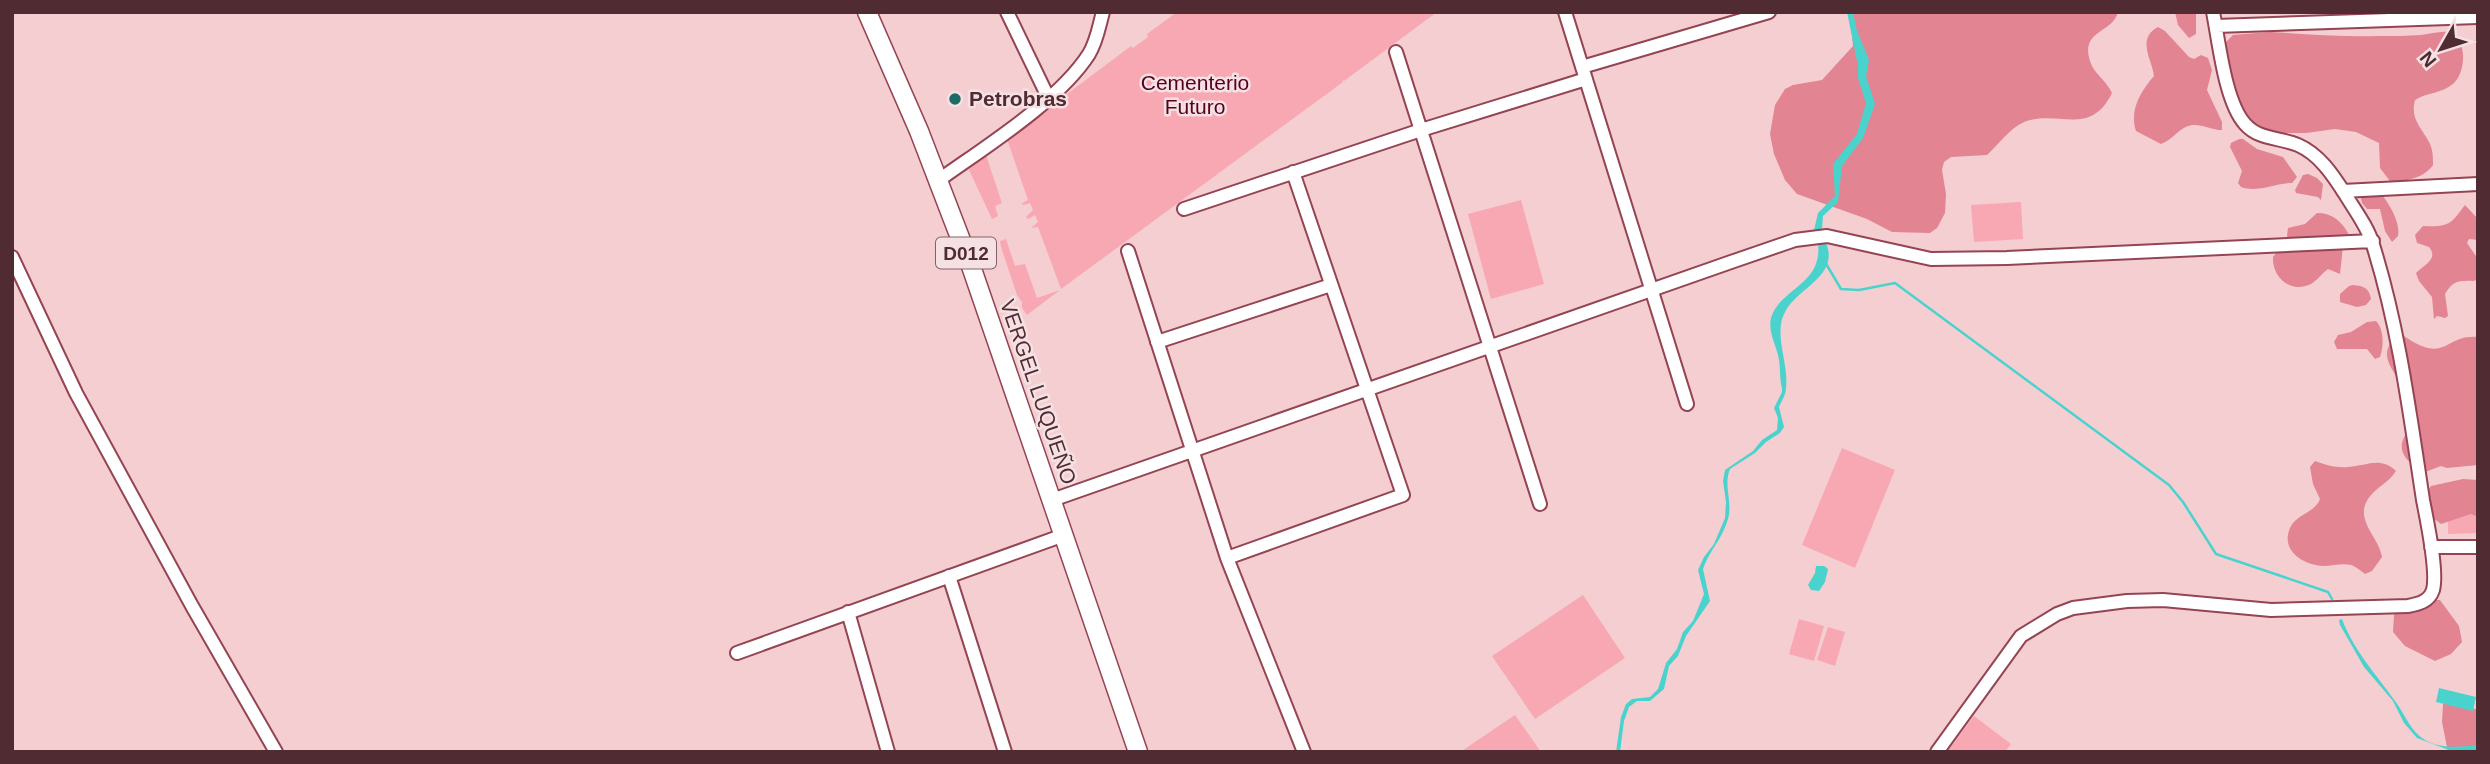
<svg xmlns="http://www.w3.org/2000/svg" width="2490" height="764" font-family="Arial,sans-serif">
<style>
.green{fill:#f8a8b3}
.forest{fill:#e28492}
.water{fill:#4ad3cd}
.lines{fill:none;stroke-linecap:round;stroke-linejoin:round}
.stream{stroke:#4ad3cd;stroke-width:2.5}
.street-casing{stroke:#944452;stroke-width:16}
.primary-casing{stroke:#944452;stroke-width:21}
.street{stroke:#fff;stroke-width:12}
.primary{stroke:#fff;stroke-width:18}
.poi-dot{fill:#1f6a67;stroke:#f5e1e3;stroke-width:2.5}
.labels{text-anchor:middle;stroke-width:5;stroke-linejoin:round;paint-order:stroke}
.shield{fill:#f5e1e3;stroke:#826266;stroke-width:2}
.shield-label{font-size:19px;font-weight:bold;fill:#502b31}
.park-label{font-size:21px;fill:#57001d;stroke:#f5e1e3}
.poi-label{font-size:21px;font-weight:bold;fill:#502b31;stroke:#f5e1e3;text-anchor:start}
.street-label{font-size:21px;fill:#502b31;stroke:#f5e1e3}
</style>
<rect width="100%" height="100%" fill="#f5ced2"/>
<path class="green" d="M 1177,12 L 1437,12 L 1344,81 L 1342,79 L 1343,82 L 1061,289 L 1038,227 L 1031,228 L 1038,222 L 1035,215 L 1028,219 L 1026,217 L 1033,210 L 1030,203 L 1024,205 L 1021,204 L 1028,200 L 1007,139 L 1131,46 L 1133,48 L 1148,37 L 1147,34 Z
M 986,155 L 1002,203 L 995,206 L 998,216 L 992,219 L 969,170 L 970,167 Z
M 1521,200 L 1544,284 L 1491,299 L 1468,214 Z
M 2021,202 L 2023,239 L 1974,242 L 1971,205 Z
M 1006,239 L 1015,266 L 1025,264 L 1037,298 L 1060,290 L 1027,315 L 1022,308 L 1022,302 L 1017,295 L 1001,247 L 1000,241 Z
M 1842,448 L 1895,470 L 1855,568 L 1802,545 Z
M 2478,513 L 2478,533 L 2448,534 L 2448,514 Z
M 1583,595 L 1625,658 L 1535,719 L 1492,656 Z
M 1799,619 L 1824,626 L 1814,661 L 1789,654 Z
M 1828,627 L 1845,632 L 1835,666 L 1817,660 Z
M 1515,715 L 1541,752 L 1460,752 Z
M 1974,716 L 2011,744 L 2005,752 L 1947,752 Z"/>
<path class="forest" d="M 1850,12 L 2118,12 C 2113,33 2080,30 2090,61 C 2093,73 2107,81 2112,93 C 2090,138 2058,109 2024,122 C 2010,128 1998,145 1987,155 L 1951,157 L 1944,162 L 1942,170 L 1946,194 L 1945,213 L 1937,228 L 1930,233 L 1892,232 L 1867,219 L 1797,194 L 1785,180 L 1774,154 L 1770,134 L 1775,105 L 1785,89 L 1793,85 L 1822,80 L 1853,46 Z
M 2175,12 L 2196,12 L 2196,34 L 2189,38 L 2178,25 Z
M 2158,27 L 2165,31 L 2189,57 L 2194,59 L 2201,55 L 2208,58 L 2212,70 L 2207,90 L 2222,122 L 2222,130 C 2212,130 2202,124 2192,125 C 2179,127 2173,140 2161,144 L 2136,131 C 2129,110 2141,91 2154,76 C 2152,59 2136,39 2158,27 Z
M 2270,32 C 2306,34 2342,37 2378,36 C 2392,36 2407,36 2421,35 C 2430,34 2440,31 2448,32 C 2468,37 2466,72 2454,83 C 2442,94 2427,92 2415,100 C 2410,119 2421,127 2429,142 C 2433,149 2433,157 2433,165 C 2423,179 2409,178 2393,185 L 2380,168 L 2379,143 L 2356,132 L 2335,129 L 2306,133 L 2280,133 L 2264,136 L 2234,105 L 2221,47 L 2233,35 Z
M 2239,139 L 2243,139 L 2257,149 L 2283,157 L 2297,177 L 2292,183 C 2274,183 2258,193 2241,187 L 2238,183 L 2242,171 L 2230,147 L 2231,143 Z
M 2308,174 L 2317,178 L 2323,184 L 2321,200 L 2318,197 L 2296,193 L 2295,190 L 2303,175 Z
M 2375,186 C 2386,199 2401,220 2398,236 L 2392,242 L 2385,231 L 2380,209 L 2367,209 L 2362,203 L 2360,194 Z
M 2465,205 L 2478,219 L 2478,240 L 2469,239 L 2467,243 L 2478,259 L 2478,279 L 2474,281 C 2460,280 2452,281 2445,294 L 2448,316 L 2445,318 L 2437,316 L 2434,319 L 2432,297 L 2419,281 L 2416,273 C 2424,265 2439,259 2429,247 L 2417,243 L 2415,235 L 2423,226 C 2449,227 2450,225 2465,205 Z
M 2317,213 C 2332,213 2342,221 2349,235 L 2346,238 L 2290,240 L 2287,236 L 2288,228 L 2305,224 Z
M 2343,246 L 2340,274 L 2328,269 C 2322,273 2318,280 2311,284 C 2290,294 2272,277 2273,257 L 2279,249 Z
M 2353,285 C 2364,286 2369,288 2371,299 L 2366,305 L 2357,307 L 2340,302 L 2340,294 L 2349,286 Z
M 2376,321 C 2384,329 2384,346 2380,357 L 2375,359 L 2367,349 L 2337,349 L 2334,342 L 2338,335 L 2351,332 L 2367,322 Z
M 2397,334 L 2401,334 C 2447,367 2443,334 2478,337 L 2478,465 L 2447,468 L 2441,466 L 2425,472 C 2401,460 2393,445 2413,426 C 2410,413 2407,400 2402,388 C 2393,365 2376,358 2397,334 Z
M 2315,461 C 2326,465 2336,468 2348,467 C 2367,466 2380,456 2396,471 C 2389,482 2379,486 2371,495 C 2351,518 2379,536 2382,557 L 2372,571 L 2365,574 C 2361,571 2355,566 2351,565 C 2343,563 2332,566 2323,566 C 2304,565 2280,551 2290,528 C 2296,514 2315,513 2320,499 L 2313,484 L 2310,467 Z
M 2463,479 L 2478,480 L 2478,517 L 2471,514 L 2441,524 L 2428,514 L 2422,499 L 2431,486 Z
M 2424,600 L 2440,600 L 2459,626 L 2462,642 L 2451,654 L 2435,661 L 2405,646 L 2393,632 L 2394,615 L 2408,605 Z
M 2443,704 L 2460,704 L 2478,710 L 2478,752 L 2448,752 L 2442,722 Z"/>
<path class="water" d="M 1847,12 L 1853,12 L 1857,31 L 1869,60 L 1866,76 L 1875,104 L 1863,138 L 1842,166 L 1838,202 L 1823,216 L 1822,229 L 1814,230 L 1818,213 L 1835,196 L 1833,164 L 1857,134 L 1866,103 L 1858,78 L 1858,66 Z
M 1818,243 L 1826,243 C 1840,276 1797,288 1785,312 C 1773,334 1789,363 1786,387 C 1786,395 1782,400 1779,407 L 1784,427 L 1780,433 L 1766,442 L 1755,453 L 1730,469 C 1723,486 1733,502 1728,519 C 1723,538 1709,551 1703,569 L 1710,601 L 1686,636 L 1678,656 L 1669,666 L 1664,689 L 1650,701 L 1637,701 L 1629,707 L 1624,721 L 1620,752 L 1616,752 L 1621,717 L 1626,704 L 1632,699 L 1650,697 L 1658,689 L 1666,663 L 1677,649 L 1683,632 L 1693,621 L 1704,594 L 1698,570 L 1704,557 L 1714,544 L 1725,518 L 1726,502 L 1723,481 L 1725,470 L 1753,451 L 1762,440 L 1777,430 L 1778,418 L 1774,408 L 1782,392 L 1782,388 C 1779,377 1781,366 1778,355 C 1775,343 1768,331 1771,318 C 1780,288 1823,285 1818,243 Z
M 1816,566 L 1824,566 L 1828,569 L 1825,582 L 1819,591 L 1811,590 L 1808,585 L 1815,573 Z
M 2342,619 C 2354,651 2376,674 2395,701 C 2405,714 2410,731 2425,740 C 2441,749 2460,747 2478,745 L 2478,749 L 2449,750 L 2417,738 L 2404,723 L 2393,701 L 2364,667 L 2340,625 L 2339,620 Z
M 2439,688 L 2476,697 L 2473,711 L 2436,702 Z"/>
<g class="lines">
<path class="stream" d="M 1825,262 L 1841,289 L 1859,290 L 1895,283 L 2169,485 L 2183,502 L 2216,554 L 2328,592 L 2332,599"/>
<defs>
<path id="street" d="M 1007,12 L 1049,99
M 1565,12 L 1687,404
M 2216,26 L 2478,17
M 1396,52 L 1540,504
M 1582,67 L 1769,12
M 939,180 C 985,147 1059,101 1089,54 C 1097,41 1099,26 1103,12
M 2343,191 L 2478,184
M 1184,209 L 1421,130 L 1586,79
M 1128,251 L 1227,558 L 1304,752
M 12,257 L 76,393 L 192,606 L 276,752
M 1157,342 L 1331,285
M 1052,500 L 1731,262 L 1795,240 L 1827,236 L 1931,259 L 2007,258 L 2373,241
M 2431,547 L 2478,547
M 1227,558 L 1403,495 L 1293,172
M 949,576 L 1005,752
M 848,612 L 888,752
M 737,653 L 1064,535
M 1937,752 L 2021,636 L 2057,614 L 2073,608 L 2127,601 L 2163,600 L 2271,610 L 2408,606 C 2418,604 2429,602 2433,590 C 2438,571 2427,521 2423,500 C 2410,415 2399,328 2373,245 C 2368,227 2354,209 2345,194 C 2333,175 2319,154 2298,145 C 2279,137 2259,140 2245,124 C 2225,102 2219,42 2213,12"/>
<path id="primary" d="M 867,12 L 919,131 L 972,269 L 1138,752"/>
</defs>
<use href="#street" class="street-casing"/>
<use href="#primary" class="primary-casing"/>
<use href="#street" class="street"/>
<use href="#primary" class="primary"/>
</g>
<circle class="poi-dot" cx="955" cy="99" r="7"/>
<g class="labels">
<rect class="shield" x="936" y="237.5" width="60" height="31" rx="5"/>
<g class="shield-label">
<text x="966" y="260">D012</text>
</g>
<g class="park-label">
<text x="1195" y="90">Cementerio<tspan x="1195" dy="24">Futuro</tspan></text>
</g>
<g class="poi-label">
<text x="969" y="106">Petrobras</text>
</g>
<g class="street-label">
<text transform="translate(1038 392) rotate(71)" y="7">VERGEL LUQUEÑO</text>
</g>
</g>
<rect width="2490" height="764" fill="none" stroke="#502b31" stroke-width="28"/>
<g transform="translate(2441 49) rotate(231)" stroke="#f5e1e3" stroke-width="5" paint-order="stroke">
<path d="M0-5L12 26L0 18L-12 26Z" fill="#502b31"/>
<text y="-10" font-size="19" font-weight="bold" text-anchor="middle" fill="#502b31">N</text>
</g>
</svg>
